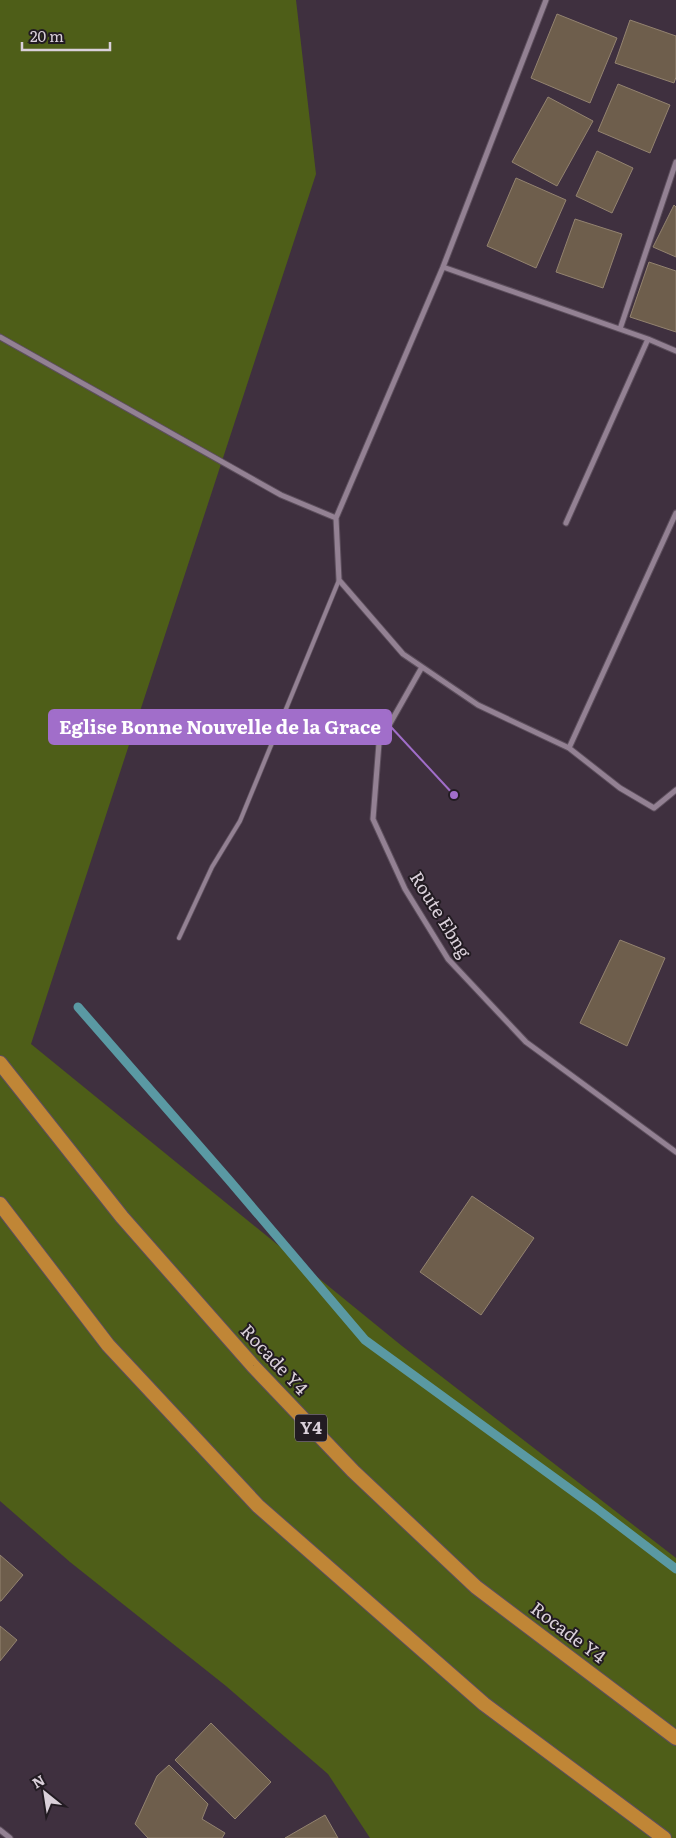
<svg xmlns="http://www.w3.org/2000/svg" width="676" height="1838" font-family="Literata,serif">
<style>
.green{fill:#4e5e18}
.lines{fill:none;stroke-linecap:round;stroke-linejoin:round}
.stream{stroke:#5a99a3;stroke-width:9}
.building{fill:#6e5e4c;stroke:#938370}
.service-casing{stroke:#5c4e5c;stroke-width:5.5}
.minor-casing{stroke:#5c4e5c;stroke-width:7}
.trunk-casing{stroke:#5c4e5c;stroke-width:16}
.service{stroke:#938193;stroke-width:4}
.minor{stroke:#938193;stroke-width:5}
.trunk{stroke:#c08636;stroke-width:14}
.labels{text-anchor:middle;stroke-width:4;stroke-linejoin:round;paint-order:stroke}
.shield{fill:#221b22;stroke:#a39aa3;stroke-width:1}
.shield-label{font-size:16px;font-weight:bold;fill:#dad0da}
.street-label{font-size:18px;fill:#dad0da;stroke:#221b22}
.leader{fill:none;stroke:#a16eca;stroke-width:2}
.callout-dot{fill:#a16eca;stroke:#221b22;stroke-width:2}
.callout{fill:#a16eca;stroke:#a16eca;stroke-width:2}
.callout-label{font-size:19px;text-anchor:middle;font-weight:bold;fill:#fff}
</style>
<rect width="100%" height="100%" fill="#3f303f"/>
<path class="green" d="M 0,0 L 296,0 L 316,174 L 31,1044 L 402,1346 L 676,1558 L 676,1838 L 370,1838 L 328,1774 L 226,1686 L 70,1562 L 0,1501 Z"/>
<g class="lines">
<path class="stream" d="M 78,1007 L 229,1180 L 365,1340 L 596,1508 L 676,1569"/>
</g>
<path class="building" d="M 557,14 L 617,38 L 590,103 L 531,78 Z
M 630,20 L 676,36 L 676,77 L 674,83 L 615,63 Z
M 618,84 L 670,105 L 650,153 L 598,131 Z
M 548,97 L 593,121 L 557,186 L 512,162 Z
M 597,151 L 633,168 L 612,213 L 576,196 Z
M 516,178 L 566,200 L 536,268 L 487,246 Z
M 674,205 L 676,207 L 676,257 L 653,247 Z
M 575,219 L 622,234 L 603,288 L 556,272 Z
M 649,262 L 676,271 L 676,332 L 630,317 Z
M 620,940 L 665,958 L 627,1046 L 580,1023 Z
M 472,1196 L 534,1238 L 481,1315 L 420,1272 Z
M 0,1555 L 23,1575 L 1,1601 L 0,1601 Z
M 0,1626 L 17,1640 L 0,1661 Z
M 211,1723 L 271,1782 L 235,1819 L 175,1760 Z
M 169,1765 L 208,1804 L 202,1819 L 225,1833 L 222,1838 L 148,1838 L 135,1824 L 157,1776 Z
M 325,1815 L 338,1838 L 285,1838 Z"/>
<g class="lines">
<defs>
<path id="service" d="M 179,938 L 212,867 L 240,821 L 339,580"/>
<path id="minor" d="M 546,0 L 443,267 L 336,518 L 339,580 L 403,654 L 478,705 L 569,748 L 620,788 L 654,808 L 676,790
M 443,267 L 648,339 L 676,351
M 620,329 L 676,162
M 0,337 L 281,495 L 336,518
M 566,523 L 648,339
M 422,667 L 379,743 L 373,819 L 405,889 L 448,959 L 526,1042 L 676,1152
M 569,748 L 676,513
M 0,1830 L 10,1838"/>
<path id="trunk" d="M 0,1063 L 122,1217 L 253,1366 L 353,1471 L 476,1587 L 676,1738
M 0,1204 L 108,1345 L 258,1506 L 484,1704 L 664,1838"/>
</defs>
<use href="#service" class="service-casing"/>
<use href="#minor" class="minor-casing"/>
<use href="#trunk" class="trunk-casing"/>
<use href="#service" class="service"/>
<use href="#minor" class="minor"/>
<use href="#trunk" class="trunk"/>
</g>
<g class="labels">
<rect class="shield" x="295" y="1414.5" width="32" height="27" rx="4"/>
<g class="shield-label">
<text x="311" y="1434">Y4</text>
</g>
<g class="street-label">
<text transform="translate(440 915) rotate(58)" y="6">Route Ebng</text>
<text transform="translate(274 1360) rotate(47)" y="6">Rocade Y4</text>
<text transform="translate(568 1633) rotate(37)" y="6">Rocade Y4</text>
</g>
</g>
<path class="leader" d="M454 795L391 727"/>
<circle class="callout-dot" cx="454" cy="795" r="5"/>
<rect class="callout" x="49" y="710" width="342" height="34" rx="5"/>
<g class="callout-label">
<text x="220" y="734">Eglise Bonne Nouvelle de la Grace</text>
</g>
<g transform="translate(45 1793) rotate(330)" stroke="#221b22" stroke-width="4" paint-order="stroke">
<path d="M0-4L9 19L0 12L-9 19Z" fill="#dad0da"/>
<text y="-8" font-size="14" font-weight="bold" text-anchor="middle" fill="#dad0da">N</text>
</g>
<path d="M22 42v8h88v-8" fill="none" stroke="#dad0da" stroke-width="2.5"/>
<text x="30" y="42" font-size="15" fill="#dad0da" stroke="#221b22" stroke-width="4" paint-order="stroke">20 m</text>
</svg>
